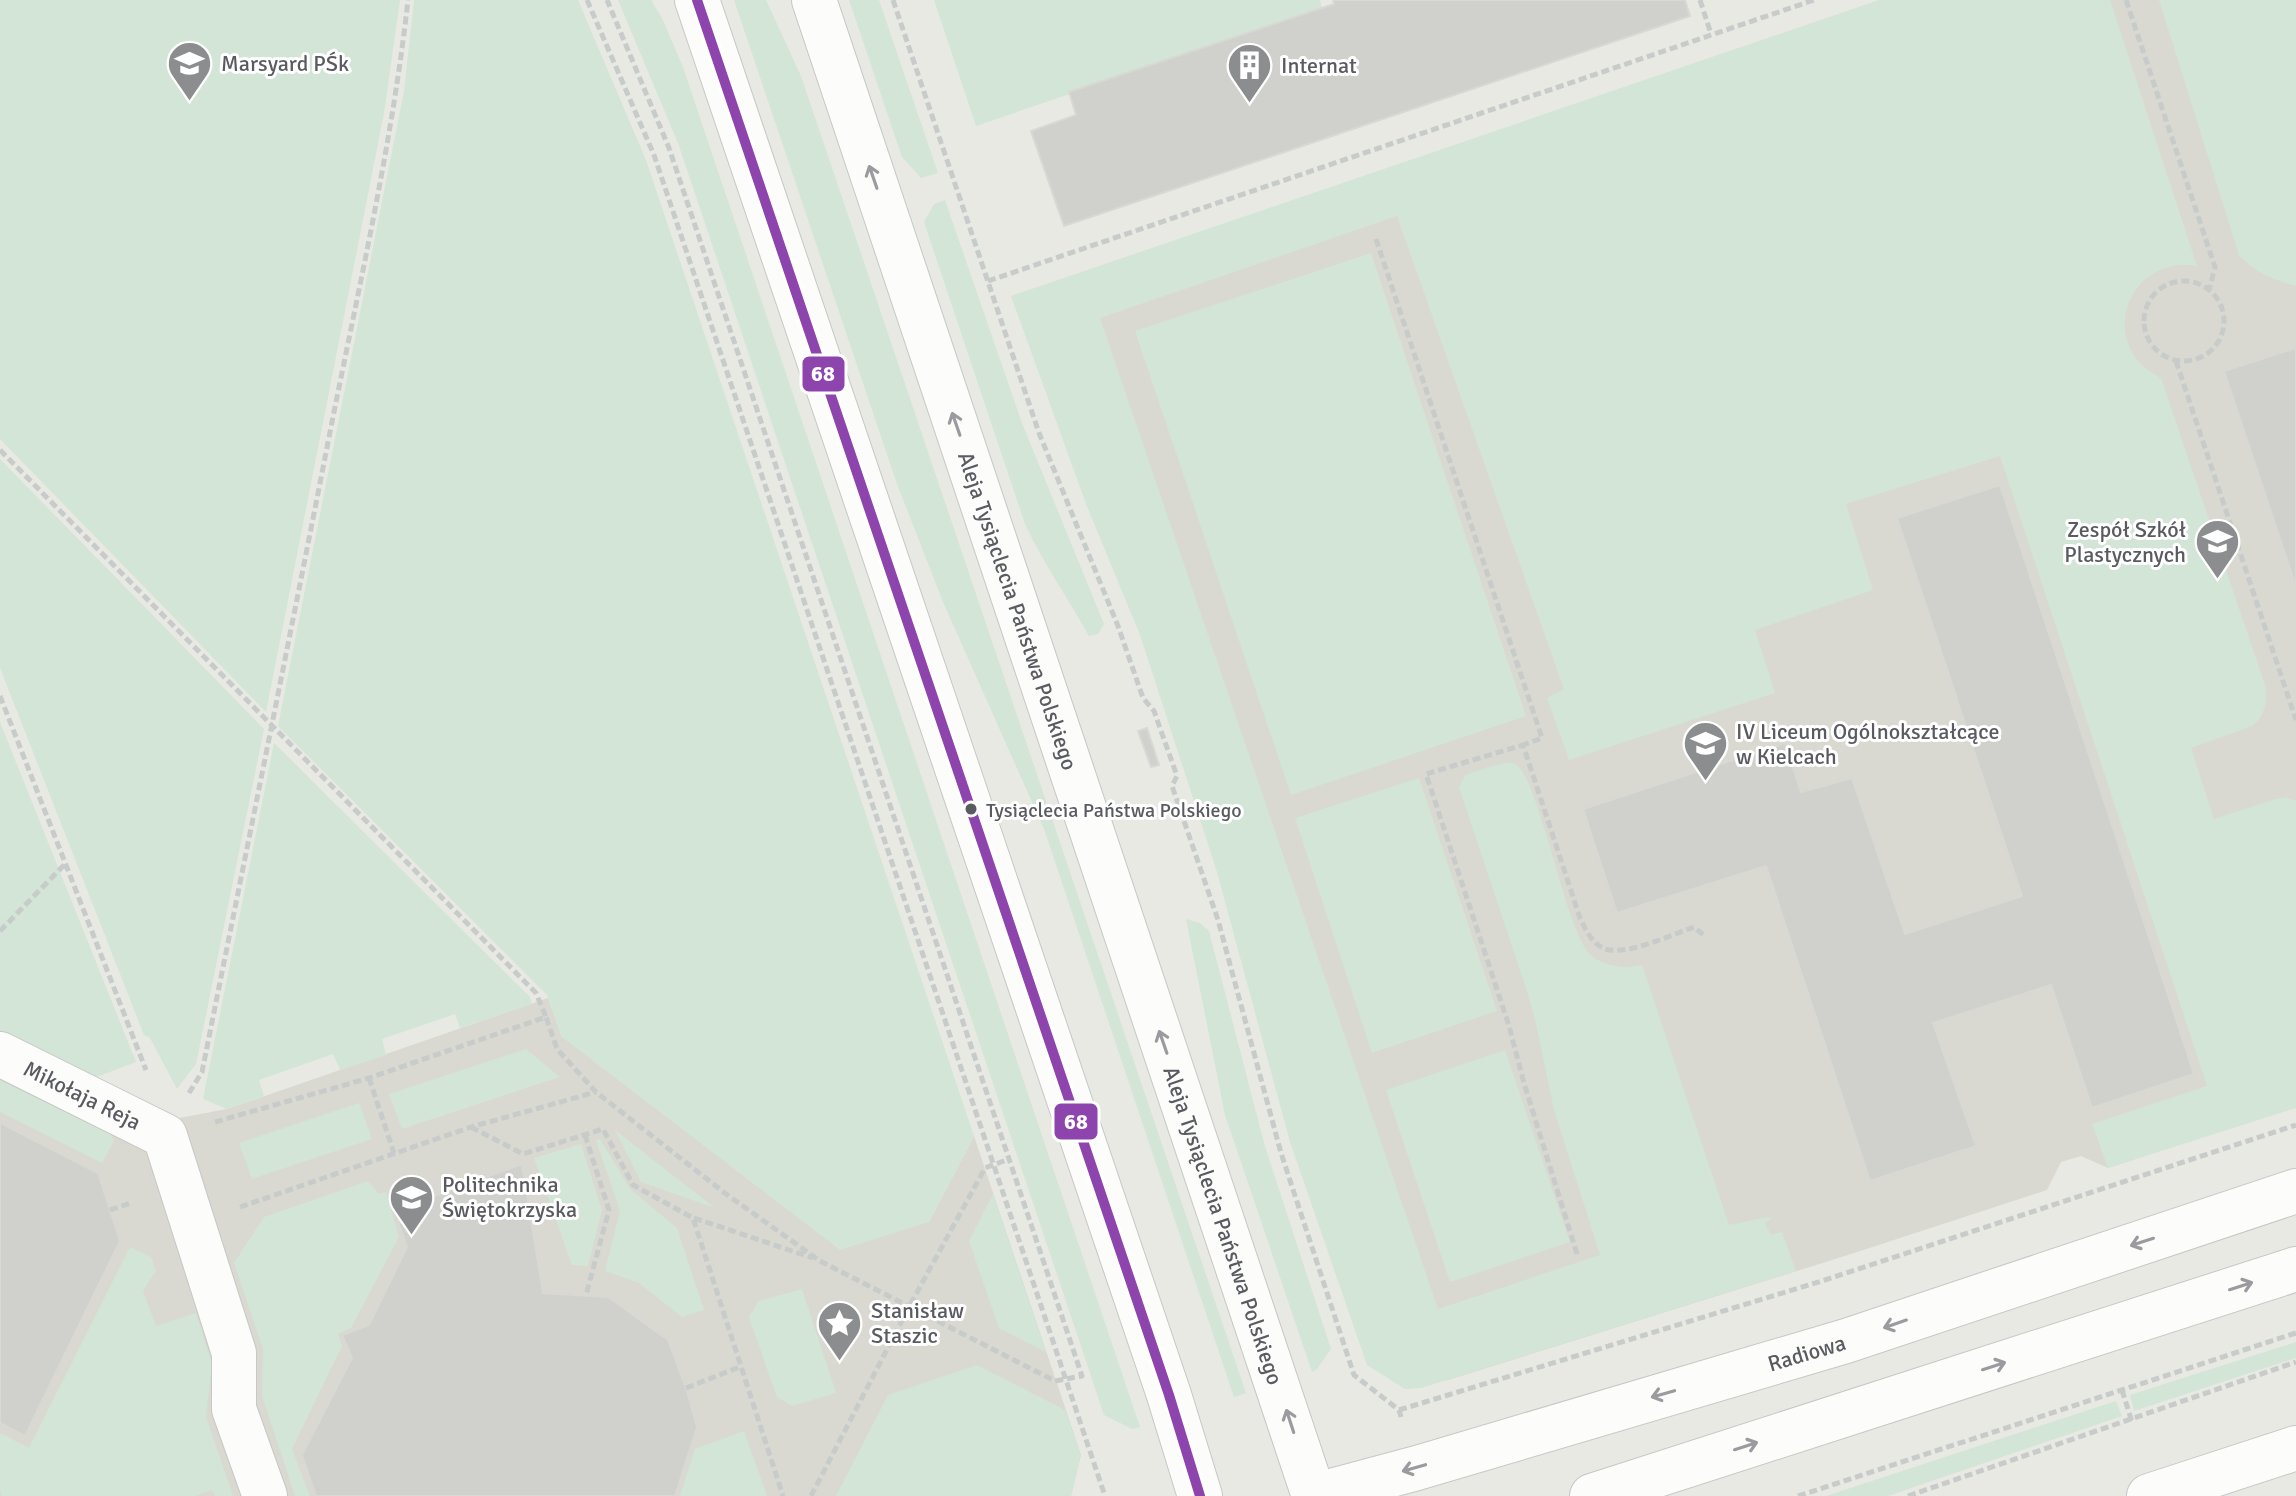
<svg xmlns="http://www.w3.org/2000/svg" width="2296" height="1496" font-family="Signika,sans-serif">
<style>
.education{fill:#d9d9d2}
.green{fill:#d2e5d6}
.building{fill:#d0d0cd;stroke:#d8d8d4;stroke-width:2}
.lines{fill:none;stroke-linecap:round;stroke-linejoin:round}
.minor-casing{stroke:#c6c7c6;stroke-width:46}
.path{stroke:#c7cbca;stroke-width:5;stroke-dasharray:8 4;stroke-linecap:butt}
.minor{stroke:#fcfcfb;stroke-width:44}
.bus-1-casing{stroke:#fff;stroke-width:16}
.bus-1{stroke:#8e44ad;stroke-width:10}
.oneway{stroke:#9b9b9f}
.bus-dot{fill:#5a5b61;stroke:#fff;stroke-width:3}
.labels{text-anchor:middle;stroke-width:6;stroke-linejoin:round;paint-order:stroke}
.bus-label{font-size:20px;fill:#5a5b61;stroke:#fff;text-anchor:start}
.poi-label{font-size:22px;fill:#5a5b61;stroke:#fff;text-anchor:start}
.street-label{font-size:22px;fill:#5a5b61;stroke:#fff}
.line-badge{stroke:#fff;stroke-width:3}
.badge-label{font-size:22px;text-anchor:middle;font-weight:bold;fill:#fff}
</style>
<rect width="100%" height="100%" fill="#e9e9e4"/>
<path class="education" d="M 1911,0 L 2296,0 L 2296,1090 L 2252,1121 L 2108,1168 L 2081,1156 L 2061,1162 L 2047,1190 L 1848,1255 L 1445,1381 L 1390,1351 L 1088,285 Z
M 548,998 L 562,1037 L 929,1222 L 974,1136 L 1081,1455 L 1071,1496 L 0,1496 L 0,1076 L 110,1131 L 227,1109 Z"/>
<path class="green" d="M 0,0 L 400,0 L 384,113 L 266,712 L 0,439 Z
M 414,0 L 578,0 L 646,160 L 974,1136 L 929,1222 L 840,1250 L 562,1037 L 547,995 L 278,726 L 404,91 Z
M 618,0 L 651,0 L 662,18 L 683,67 L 1140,1427 L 1132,1429 L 1104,1415 L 678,143 Z
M 734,0 L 766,0 L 801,76 L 1246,1393 L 1234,1397 L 1044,829 L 943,602 L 897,484 Z
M 849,0 L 879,0 L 938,173 L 921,178 L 902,157 Z
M 934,0 L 1320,0 L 1322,8 L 976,126 Z
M 1879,0 L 2110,0 L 2197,266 C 2126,255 2095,346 2161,378 L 2265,685 C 2267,702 2266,715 2252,726 L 2191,748 L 2214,819 L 2276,799 L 2286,797 L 2296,801 L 2296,1108 L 2108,1168 L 2092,1124 L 2207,1086 L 2000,456 L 1846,504 L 1873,590 L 1755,630 L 1775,693 L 1569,760 L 1547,698 L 1564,689 L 1397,216 L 1100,318 L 1438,1309 L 1600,1255 L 1554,1110 L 1536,1023 L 1527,991 L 1459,787 L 1465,775 C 1476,772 1502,761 1513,763 C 1538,769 1564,928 1590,954 C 1603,967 1625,969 1642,965 L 1729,1225 L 1767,1217 L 1772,1219 L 1765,1223 L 1771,1235 L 1782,1232 L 1796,1271 L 1421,1388 L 1405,1389 L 1367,1365 L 1290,1142 L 1217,872 L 1140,635 L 1086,504 L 1011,296 Z
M 2159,0 L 2296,0 L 2296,286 C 2274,280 2255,273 2239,255 Z
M 945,200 L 1022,423 L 1104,624 L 1098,634 L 1089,636 C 1068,598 1043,563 1025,524 L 924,222 L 934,204 Z
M 1371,253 L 1526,716 L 1291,795 L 1135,331 Z
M 0,459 L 264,729 L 196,1064 L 177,1089 L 150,1038 L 144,1035 L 0,668 Z
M 0,722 L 136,1062 L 94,1078 L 0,1031 Z
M 274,743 L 530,997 L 532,1004 L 460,1028 L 455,1014 L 382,1039 L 386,1055 L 340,1070 L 333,1054 L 259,1080 L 264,1096 L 227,1109 L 203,1099 Z
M 1419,778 L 1497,1011 L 1372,1053 L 1295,818 Z
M 1186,919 L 1200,923 L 1209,931 L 1264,1143 L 1331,1349 L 1317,1369 L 1312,1372 L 1225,1115 Z
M 526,1049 L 560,1077 L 402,1129 L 389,1094 Z
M 1505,1050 L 1570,1242 L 1450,1282 L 1386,1090 Z
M 0,1076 L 109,1131 L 114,1141 L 102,1163 L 0,1112 Z
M 359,1103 L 372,1139 L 252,1179 L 239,1143 Z
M 615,1130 L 715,1208 L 641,1182 Z
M 600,1139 L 630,1189 L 677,1228 L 704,1310 L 682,1317 L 639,1283 L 605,1271 L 620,1211 L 596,1140 Z
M 581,1144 L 602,1210 L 588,1266 L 572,1265 L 534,1158 Z
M 368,1181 L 379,1194 L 386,1192 L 399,1237 L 351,1328 L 338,1334 L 342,1346 L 292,1449 L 310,1496 L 295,1496 L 262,1396 L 263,1349 L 234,1263 L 264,1217 Z
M 993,1194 L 1046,1352 L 999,1328 L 969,1241 Z
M 130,1247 L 151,1257 L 156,1270 L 143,1291 L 156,1326 L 196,1313 L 212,1364 L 206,1417 L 233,1496 L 215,1496 L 212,1490 L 195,1496 L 2,1496 L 0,1491 L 0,1433 L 29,1448 Z
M 802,1289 L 836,1393 L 792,1406 L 777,1397 L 749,1317 L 759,1301 Z
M 2296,1342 L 2296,1358 L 2134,1411 L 2130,1395 Z
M 977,1365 L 1065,1410 L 1081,1455 L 1071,1496 L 836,1496 L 888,1395 Z
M 2116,1401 L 2122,1416 L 1888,1496 L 1826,1496 Z
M 744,1431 L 767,1496 L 680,1496 L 695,1449 Z"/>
<path class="building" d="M 1333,0 L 1685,0 L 1690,16 L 1064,226 L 1031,131 L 1076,115 L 1069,92 L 1334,4 Z
M 2296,348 L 2296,587 L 2224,371 Z
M 2000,485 L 2194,1074 L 2092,1108 L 2051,985 L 1933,1023 L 1976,1146 L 1870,1181 L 1766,866 L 1617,913 L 1583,809 L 1785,743 L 1801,792 L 1852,778 L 1905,934 L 2022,896 L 1897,518 Z
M 1147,728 L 1159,765 L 1151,767 L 1138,731 Z
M 0,1123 L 98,1173 L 120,1241 L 25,1436 L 0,1423 Z
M 522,1164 L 543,1293 L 608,1297 L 668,1340 L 686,1388 L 697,1427 L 675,1496 L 316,1496 L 302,1455 L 352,1358 L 342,1335 L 369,1325 L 407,1247 L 398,1222 L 424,1213 L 432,1197 Z"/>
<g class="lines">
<defs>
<g id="minor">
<path d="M 697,0 L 1169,1395 L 1200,1496"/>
<path id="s1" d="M 814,0 L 1314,1496"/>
<path id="s2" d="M 0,1054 L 165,1136 L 234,1353 L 234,1409 L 265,1496"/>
<path id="s3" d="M 1313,1496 L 1417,1468 L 1846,1341 L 2296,1191"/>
<path d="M 1592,1496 L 2296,1269"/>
<path d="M 2149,1496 L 2296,1448"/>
</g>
</defs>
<use href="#minor" class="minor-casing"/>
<path class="path" d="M 587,0 L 654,155 L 1105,1496
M 893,0 L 1039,433 L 1118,626 L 1143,698 L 1154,711 L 1177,776 L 1172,786 L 1218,920 L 1281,1153 L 1354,1375 L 1399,1410 L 1402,1420
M 1700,0 L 1711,34
M 2126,0 L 2215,267 L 2209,290
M 1376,239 L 1542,738 L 1523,745
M 988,281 L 1814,0
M2144 321a40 40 0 1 1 80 0a40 40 0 1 1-80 0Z
M 2176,361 L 2296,720
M 0,450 L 536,993 L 546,1017
M 0,696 L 146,1070
M 0,931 L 66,863
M 369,1078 L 394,1153
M 189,1093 L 202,1072 C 245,857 289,642 331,427 C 359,286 392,144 408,0
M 215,1122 L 369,1078 L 546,1017 L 557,1049 L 596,1092 L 726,1194 L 820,1261 L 1055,1381 L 1082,1376 L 669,148 L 607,0
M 471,1127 L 523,1154 L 603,1129 L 633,1185 L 693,1218 L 783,1496
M 585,1135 L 609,1210 L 586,1295
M 240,1207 L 471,1127 L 596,1092
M 110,1210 L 131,1203
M 694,1218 L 813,1258
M 1577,1254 L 1524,1083 L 1509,1026 L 1426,774 L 1523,745 L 1580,918 C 1585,929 1592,943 1603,948 C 1623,958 1673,934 1694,927 L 1705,936
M 686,1388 L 742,1366
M 2122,1390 L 2132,1422
M 1399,1410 L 1825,1280 L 2296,1125
M 811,1496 L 909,1307 L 985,1168 L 1009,1159
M 1798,1496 L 2296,1333
M 1908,1496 L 2296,1362"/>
<use href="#minor" class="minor"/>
<defs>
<path id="bus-1" d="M 697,0 L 1169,1395 L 1200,1496"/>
</defs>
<use href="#bus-1" class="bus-1-casing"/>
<use href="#bus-1" class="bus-1"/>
</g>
<defs><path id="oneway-shaft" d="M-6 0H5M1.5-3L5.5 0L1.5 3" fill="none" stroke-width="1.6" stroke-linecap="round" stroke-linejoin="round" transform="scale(2)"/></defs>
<g class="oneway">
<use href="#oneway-shaft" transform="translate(873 177) rotate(-109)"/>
<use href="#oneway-shaft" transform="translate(956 424) rotate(-109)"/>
<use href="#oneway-shaft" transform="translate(1163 1042) rotate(-109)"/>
<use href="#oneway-shaft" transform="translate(2142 1242) rotate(162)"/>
<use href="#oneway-shaft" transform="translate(2241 1286) rotate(-18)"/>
<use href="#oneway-shaft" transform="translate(1895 1324) rotate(161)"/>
<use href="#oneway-shaft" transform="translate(1994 1366) rotate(-18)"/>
<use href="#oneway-shaft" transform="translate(1663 1394) rotate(164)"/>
<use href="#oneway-shaft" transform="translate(1290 1421) rotate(-108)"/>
<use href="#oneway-shaft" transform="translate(1746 1446) rotate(-18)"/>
<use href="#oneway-shaft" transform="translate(1414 1468) rotate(164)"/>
</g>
<defs>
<symbol id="university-pin" viewBox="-11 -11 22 30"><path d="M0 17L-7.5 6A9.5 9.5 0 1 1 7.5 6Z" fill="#8c8d8f" stroke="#fff"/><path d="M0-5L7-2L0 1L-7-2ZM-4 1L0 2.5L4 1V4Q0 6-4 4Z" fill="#fff"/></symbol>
<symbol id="building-pin" viewBox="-11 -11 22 30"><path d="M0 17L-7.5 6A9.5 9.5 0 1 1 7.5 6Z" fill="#8c8d8f" stroke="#fff"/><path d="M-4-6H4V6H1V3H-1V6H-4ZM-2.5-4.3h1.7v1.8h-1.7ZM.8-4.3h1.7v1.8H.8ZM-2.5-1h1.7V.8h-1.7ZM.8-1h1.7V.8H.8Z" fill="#fff"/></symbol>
<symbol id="school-pin" viewBox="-11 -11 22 30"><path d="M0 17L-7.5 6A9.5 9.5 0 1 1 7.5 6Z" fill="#8c8d8f" stroke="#fff"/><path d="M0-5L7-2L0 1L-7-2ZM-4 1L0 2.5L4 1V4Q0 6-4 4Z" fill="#fff"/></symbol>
<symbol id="sight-pin" viewBox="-11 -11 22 30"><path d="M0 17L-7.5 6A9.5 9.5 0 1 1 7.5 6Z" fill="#8c8d8f" stroke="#fff"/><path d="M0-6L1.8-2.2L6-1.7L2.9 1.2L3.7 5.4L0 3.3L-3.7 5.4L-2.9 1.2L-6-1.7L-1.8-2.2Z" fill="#fff"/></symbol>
</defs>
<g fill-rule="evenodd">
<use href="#university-pin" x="164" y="38" width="51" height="69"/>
<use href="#building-pin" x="1224" y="40" width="51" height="69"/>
<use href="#school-pin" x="2192" y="516" width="51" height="69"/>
<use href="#school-pin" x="1680" y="718" width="51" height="69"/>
<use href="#university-pin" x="386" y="1172" width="51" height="69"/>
<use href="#sight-pin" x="814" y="1298" width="51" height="69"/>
</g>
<circle class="bus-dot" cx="971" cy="809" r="7"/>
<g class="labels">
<g class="bus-label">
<text x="986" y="817">Tysiąclecia Państwa Polskiego</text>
</g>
<g class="poi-label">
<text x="221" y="71">Marsyard PŚk</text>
<text x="1281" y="73">Internat</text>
<text x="2186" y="537" text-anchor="end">Zespół Szkół<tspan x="2186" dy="25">Plastycznych</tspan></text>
<text x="1736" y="739">IV Liceum Ogólnokształcące<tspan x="1736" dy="25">w Kielcach</tspan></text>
<text x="442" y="1192">Politechnika<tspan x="442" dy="25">Świętokrzyska</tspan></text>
<text x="871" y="1318">Stanisław<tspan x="871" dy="25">Staszic</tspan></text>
</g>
<g class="street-label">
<text dy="8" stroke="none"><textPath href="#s1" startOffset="644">Aleja Tysiąclecia Państwa Polskiego</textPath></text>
<text dy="8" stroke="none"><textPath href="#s2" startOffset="92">Mikołaja Reja</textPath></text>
<text dy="8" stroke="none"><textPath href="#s1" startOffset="1292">Aleja Tysiąclecia Państwa Polskiego</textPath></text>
<text dy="8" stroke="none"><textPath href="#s3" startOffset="514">Radiowa</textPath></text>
</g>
</g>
<g class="line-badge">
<rect x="801" y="355" width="45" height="38" rx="8" fill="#8e44ad"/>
<rect x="1053" y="1102" width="46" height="39" rx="8" fill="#8e44ad"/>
</g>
<g class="badge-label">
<text x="823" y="381">68</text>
<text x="1076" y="1129">68</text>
</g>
</svg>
